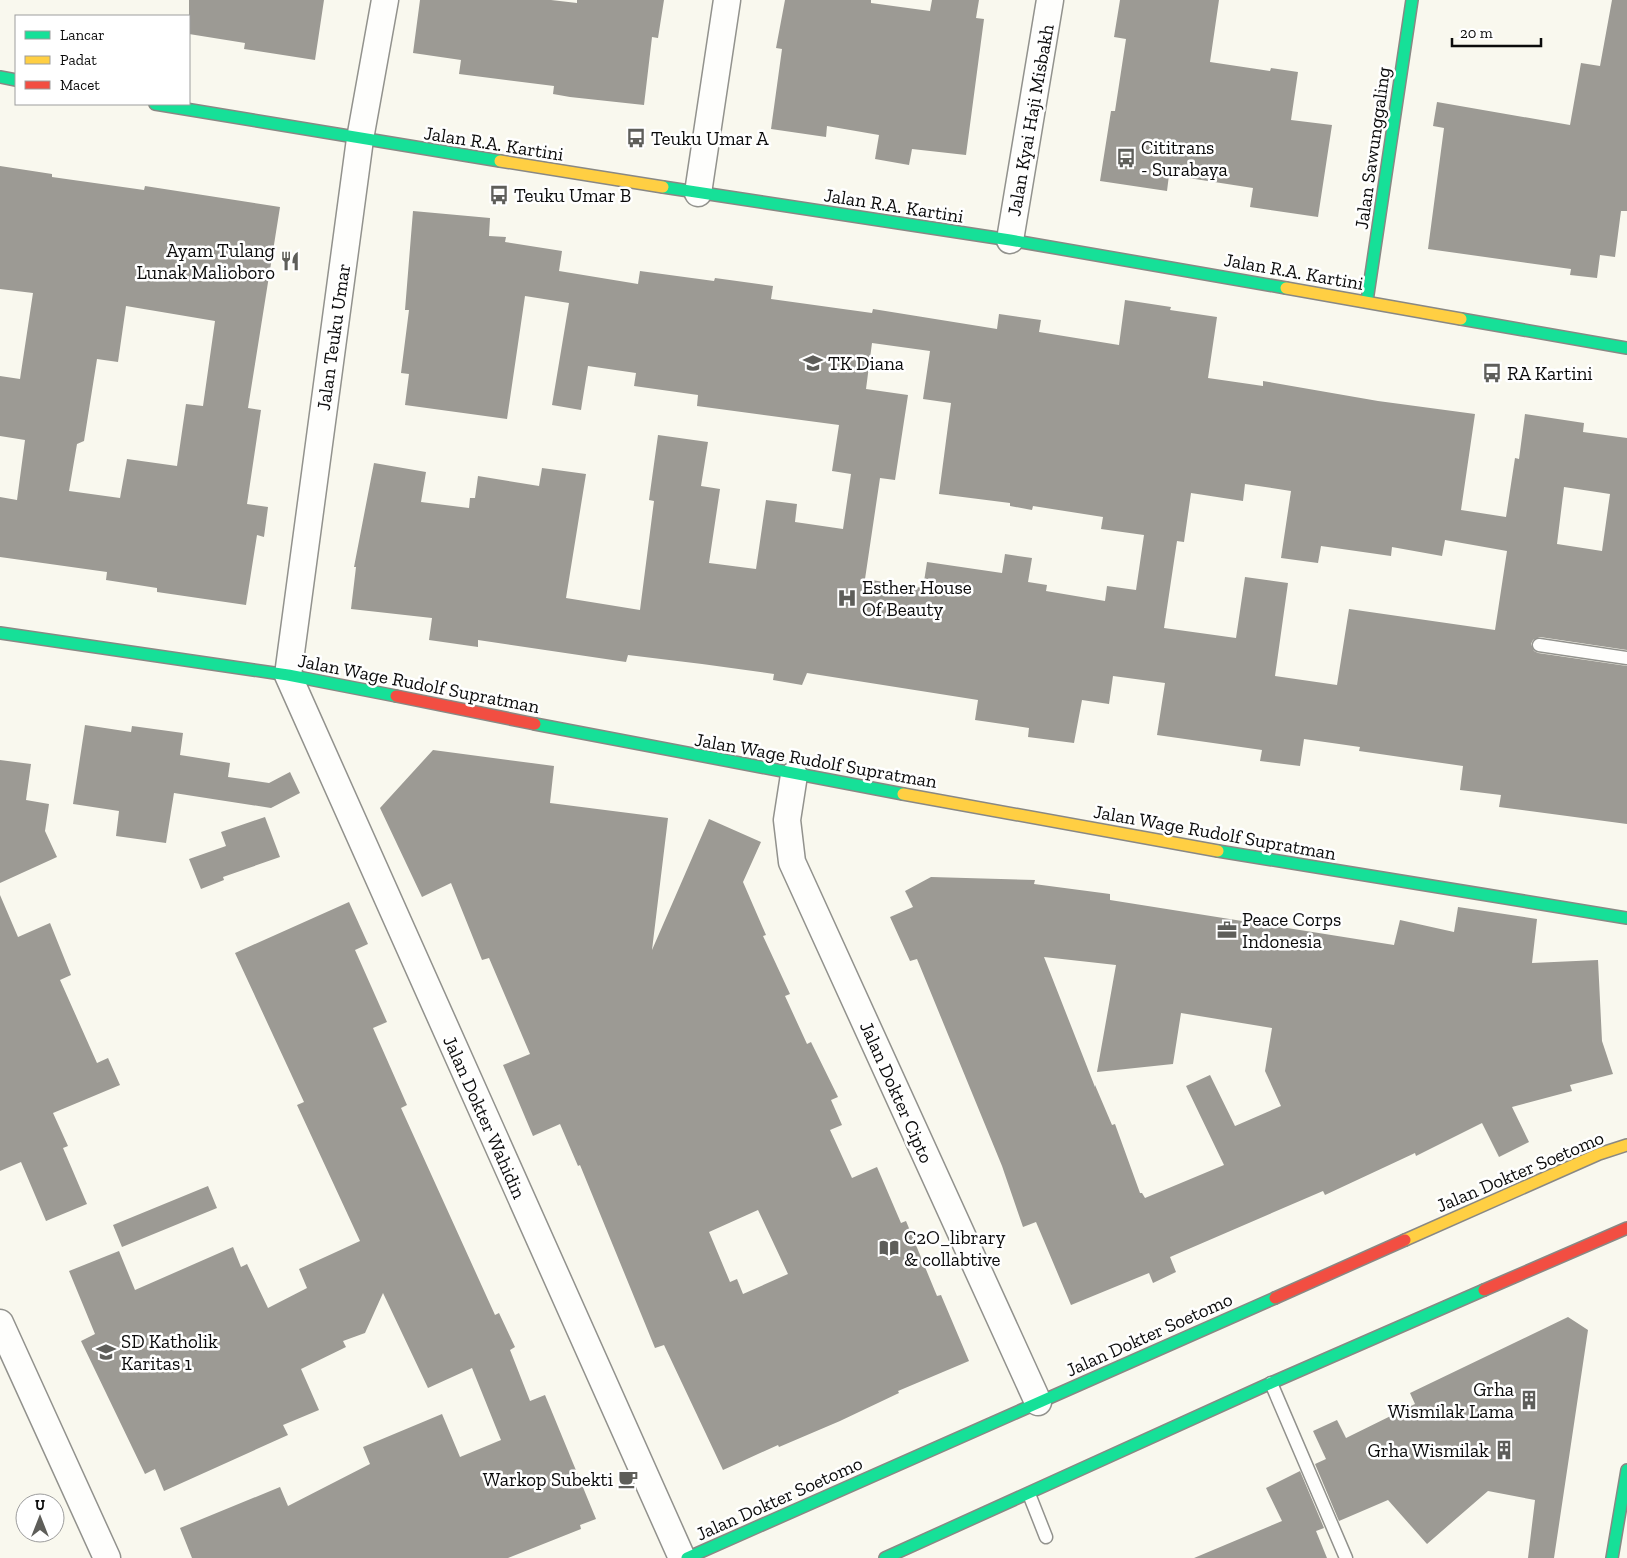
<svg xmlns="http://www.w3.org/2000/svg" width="1627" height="1558" font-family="'Zilla Slab',serif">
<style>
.building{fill:#9c9a94;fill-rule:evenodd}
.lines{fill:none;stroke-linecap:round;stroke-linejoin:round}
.lane-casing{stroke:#92928d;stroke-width:15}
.street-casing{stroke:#92928d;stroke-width:29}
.fast-casing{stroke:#898884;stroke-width:14}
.slow-casing{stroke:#898884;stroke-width:14}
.jam-casing{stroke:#898884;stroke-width:14}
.lane{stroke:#fefefc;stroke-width:12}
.street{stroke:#fefefc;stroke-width:26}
.fast{stroke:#16e098;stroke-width:11}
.slow{stroke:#ffcf43;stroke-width:11}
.jam{stroke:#f24e42;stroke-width:11}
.labels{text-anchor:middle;stroke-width:5;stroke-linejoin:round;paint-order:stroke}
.street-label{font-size:19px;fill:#0b0b0b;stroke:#fff}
.poi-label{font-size:19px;fill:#0b0b0b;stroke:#fff;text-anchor:start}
</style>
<rect width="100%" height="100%" fill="#f9f8ee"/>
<path class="building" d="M 189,0 L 324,0 L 315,60 L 244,49 L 245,43 L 189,34 Z
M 420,0 L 551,0 L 577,3 L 577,0 L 664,0 L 658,38 L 652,37 L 644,105 L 570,97 L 553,94 L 554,86 L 459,74 L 461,60 L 413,53 Z
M 785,0 L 871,0 L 871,3 L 930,11 L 932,0 L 979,0 L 976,18 L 984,19 L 966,155 L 912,149 L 909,165 L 875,159 L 879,135 L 827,126 L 826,137 L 771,129 L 782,49 L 776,48 Z
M 1120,0 L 1219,0 L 1210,62 L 1270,71 L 1271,68 L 1298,72 L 1291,120 L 1332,125 L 1318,217 L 1250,207 L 1253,188 L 1169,175 L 1167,191 L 1100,181 L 1111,111 L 1115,111 L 1126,39 L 1114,37 Z
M 1612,0 L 1627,0 L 1627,211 L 1621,211 L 1615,257 L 1600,255 L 1597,278 L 1570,275 L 1571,269 L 1428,249 L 1444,128 L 1433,126 L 1437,102 L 1570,125 L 1581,63 L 1600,66 Z
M 0,166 L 52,174 L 52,177 L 144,190 L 145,186 L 280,207 L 248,408 L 261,410 L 247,504 L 268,507 L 264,537 L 257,535 L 246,605 L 157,592 L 157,588 L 106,580 L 107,572 L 0,557 L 0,497 L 17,500 L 25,440 L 0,436 L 0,376 L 20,379 L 33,293 L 0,289 ZM 126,306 L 215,321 L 203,406 L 186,404 L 177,466 L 127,459 L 120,498 L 69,491 L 77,444 L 84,441 L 97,359 L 118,362 Z
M 413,211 L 490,218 L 489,236 L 506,237 L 505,242 L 562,251 L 559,271 L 638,284 L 640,271 L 714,281 L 715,278 L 773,286 L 771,299 L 872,313 L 873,309 L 997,329 L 999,314 L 1041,320 L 1039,332 L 1119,345 L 1125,300 L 1171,307 L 1170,310 L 1217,317 L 1208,378 L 1263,386 L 1263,381 L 1378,401 L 1475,414 L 1461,510 L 1506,517 L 1515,458 L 1519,459 L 1525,414 L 1584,423 L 1583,432 L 1627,438 L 1627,650 L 1540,637 L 1533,640 L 1531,644 L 1534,651 L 1538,653 L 1627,666 L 1627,824 L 1499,807 L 1501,795 L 1460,790 L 1463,766 L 1359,751 L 1360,747 L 1304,739 L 1300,766 L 1260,761 L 1262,750 L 1157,735 L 1165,683 L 1113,676 L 1109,704 L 1082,700 L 1074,743 L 1028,737 L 1029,728 L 975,720 L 978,700 L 807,673 L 802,685 L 773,680 L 774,674 L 702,664 L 628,655 L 626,662 L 478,640 L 478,647 L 429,640 L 432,618 L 351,609 L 356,567 L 354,567 L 374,463 L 426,472 L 421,502 L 469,508 L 470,498 L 475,498 L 478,476 L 539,486 L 542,468 L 586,474 L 566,598 L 640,610 L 654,501 L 649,500 L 658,435 L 708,442 L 701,486 L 720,489 L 709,563 L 756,569 L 766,500 L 797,504 L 795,522 L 843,529 L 851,474 L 832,471 L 839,425 L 697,406 L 698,395 L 634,386 L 636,373 L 588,366 L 581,410 L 552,405 L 569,303 L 525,296 L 507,419 L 405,405 L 409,374 L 401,373 L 409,310 L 405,310 ZM 872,343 L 930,351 L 923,399 L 951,403 L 939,494 L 1010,503 L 1010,506 L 1032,510 L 1033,506 L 1103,517 L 1101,529 L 1144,535 L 1136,590 L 1107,586 L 1105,601 L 1046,591 L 1047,585 L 1028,582 L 1032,558 L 1005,554 L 1002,573 L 927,562 L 923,588 L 865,579 L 880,478 L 895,480 L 908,395 L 866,389 ZM 1245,484 L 1291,491 L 1281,558 L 1318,563 L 1321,546 L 1391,556 L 1392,547 L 1442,556 L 1445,540 L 1507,551 L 1495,630 L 1349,609 L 1337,685 L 1275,676 L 1288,583 L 1245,577 L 1236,638 L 1164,628 L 1177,541 L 1184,542 L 1191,493 L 1243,501 ZM 1564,487 L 1610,494 L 1602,551 L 1557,544 Z
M 85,725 L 131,732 L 132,726 L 183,733 L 180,755 L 230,763 L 228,777 L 269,783 L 290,772 L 300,793 L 271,808 L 174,793 L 166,843 L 116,836 L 119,811 L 73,804 Z
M 433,750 L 554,766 L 550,803 L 668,818 L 652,950 L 709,819 L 761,842 L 743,882 L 766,935 L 763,936 L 790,994 L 785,996 L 807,1044 L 811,1042 L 838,1097 L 831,1100 L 842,1125 L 830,1130 L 852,1178 L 877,1167 L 901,1223 L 906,1221 L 937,1296 L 941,1295 L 969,1361 L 898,1391 L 899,1393 L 840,1421 L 779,1447 L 778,1445 L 723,1470 L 664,1345 L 655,1348 L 580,1165 L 578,1166 L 560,1124 L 533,1136 L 503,1065 L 530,1054 L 489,958 L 482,960 L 451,883 L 422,897 L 380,808 ZM 758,1210 L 788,1274 L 743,1294 L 737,1279 L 730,1282 L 709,1232 Z
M 0,760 L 31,764 L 26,800 L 49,804 L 45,831 L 57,857 L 0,883 Z
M 265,817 L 280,857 L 223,877 L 224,880 L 201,889 L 189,859 L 226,846 L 221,832 Z
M 931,877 L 1035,880 L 1034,884 L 1110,894 L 1110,900 L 1394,945 L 1400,920 L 1454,932 L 1458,907 L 1537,919 L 1532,963 L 1598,960 L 1602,1041 L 1613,1074 L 1570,1085 L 1572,1091 L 1512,1107 L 1529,1142 L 1499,1157 L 1482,1123 L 1416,1156 L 1415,1153 L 1325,1195 L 1323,1191 L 1170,1257 L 1176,1272 L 1153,1283 L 1149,1273 L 1071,1305 L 1036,1222 L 1023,1227 L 1002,1166 L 917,959 L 910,961 L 890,917 L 913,907 L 905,891 ZM 1044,957 L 1116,965 L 1097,1072 L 1173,1064 L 1181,1013 L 1272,1028 L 1265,1071 L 1281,1106 L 1235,1126 L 1210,1075 L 1186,1086 L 1224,1165 L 1145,1198 L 1142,1193 L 1140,1193 L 1115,1124 L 1112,1125 L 1095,1085 L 1095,1087 Z
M 0,895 L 18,937 L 50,923 L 71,975 L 60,980 L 97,1063 L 108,1058 L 120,1085 L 53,1113 L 68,1146 L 63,1148 L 87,1204 L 46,1221 L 21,1162 L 0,1171 Z
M 349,902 L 368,944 L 355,950 L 387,1022 L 373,1028 L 407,1105 L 401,1108 L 495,1315 L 499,1313 L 515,1347 L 510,1350 L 530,1401 L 545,1395 L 596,1519 L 580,1525 L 581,1529 L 508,1558 L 192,1558 L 180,1528 L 280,1487 L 288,1506 L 370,1464 L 363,1447 L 442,1414 L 460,1457 L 501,1440 L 472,1368 L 428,1388 L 383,1293 L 365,1333 L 343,1341 L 346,1347 L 301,1369 L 319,1410 L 283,1425 L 288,1435 L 164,1491 L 155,1469 L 145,1474 L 81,1341 L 95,1334 L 69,1271 L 119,1251 L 135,1290 L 233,1247 L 241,1267 L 247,1264 L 268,1308 L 307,1288 L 299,1269 L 360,1241 L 297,1105 L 304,1102 L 235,953 Z
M 208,1186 L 217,1208 L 122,1247 L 113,1225 Z
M 1568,1317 L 1588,1330 L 1554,1558 L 1528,1558 L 1535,1500 L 1488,1491 L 1427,1544 L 1388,1500 L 1339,1521 L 1315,1464 L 1326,1459 L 1313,1431 L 1337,1420 L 1346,1438 L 1415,1404 L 1410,1393 Z
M 1300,1471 L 1324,1528 L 1316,1531 L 1327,1558 L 1194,1558 L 1282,1521 L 1266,1488 Z"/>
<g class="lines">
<defs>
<path id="lane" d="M 1539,645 L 1627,658
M 1271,1383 L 1346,1558
M 1029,1494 L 1046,1537"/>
<path id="street" d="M 385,0 L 360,139 L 288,675 L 682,1558
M 698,193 L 727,0
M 1010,240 L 1050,0
M 794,775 L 787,820 L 792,862 L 1038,1402
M 0,1323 L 107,1558"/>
<path id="fast" d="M 0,77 L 16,80
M 155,104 L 500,161
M 663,187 L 1010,240 L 1286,288
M 1367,301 L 1412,0
M 1461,319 L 1627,348
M 0,633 L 288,675 L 396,696
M 535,724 L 903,794
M 1218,851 L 1627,918
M 687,1558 L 1275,1298
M 885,1558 L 1271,1383 L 1484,1290
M 1612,1558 L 1627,1470"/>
<path id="slow" d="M 500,161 L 663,187
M 1286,288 L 1461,319
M 903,794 L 1218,851
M 1405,1240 L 1599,1154 L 1627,1145"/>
<path id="jam" d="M 396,696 L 535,724
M 1484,1290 L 1627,1228
M 1275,1298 L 1405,1240"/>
</defs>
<use href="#lane" class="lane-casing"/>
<use href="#street" class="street-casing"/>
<use href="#fast" class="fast-casing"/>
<use href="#slow" class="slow-casing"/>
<use href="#jam" class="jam-casing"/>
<use href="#lane" class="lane"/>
<use href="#street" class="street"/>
<use href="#fast" class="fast"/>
<use href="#slow" class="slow"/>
<use href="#jam" class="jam"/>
</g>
<defs>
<symbol id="bus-bare" viewBox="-9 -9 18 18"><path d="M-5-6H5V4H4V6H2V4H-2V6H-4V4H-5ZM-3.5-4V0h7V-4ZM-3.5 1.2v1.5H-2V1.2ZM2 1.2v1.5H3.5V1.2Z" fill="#5e5e5a" stroke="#fff" stroke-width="2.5" paint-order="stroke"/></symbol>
<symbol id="restaurant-bare" viewBox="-9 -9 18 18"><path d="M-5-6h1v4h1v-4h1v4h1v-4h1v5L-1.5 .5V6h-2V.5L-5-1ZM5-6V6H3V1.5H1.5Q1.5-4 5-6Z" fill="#5e5e5a" stroke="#fff" stroke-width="2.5" paint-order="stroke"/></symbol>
<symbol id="school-bare" viewBox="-9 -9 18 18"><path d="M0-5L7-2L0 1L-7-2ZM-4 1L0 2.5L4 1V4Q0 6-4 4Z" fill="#5e5e5a" stroke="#fff" stroke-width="2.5" paint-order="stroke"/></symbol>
<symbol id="hospital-bare" viewBox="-9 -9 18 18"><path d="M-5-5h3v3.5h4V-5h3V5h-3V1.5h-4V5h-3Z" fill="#5e5e5a" stroke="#fff" stroke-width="2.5" paint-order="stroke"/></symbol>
<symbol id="office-bare" viewBox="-9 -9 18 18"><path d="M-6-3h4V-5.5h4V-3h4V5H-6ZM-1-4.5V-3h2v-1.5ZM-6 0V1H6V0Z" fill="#5e5e5a" stroke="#fff" stroke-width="2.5" paint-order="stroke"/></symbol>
<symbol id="library-bare" viewBox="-9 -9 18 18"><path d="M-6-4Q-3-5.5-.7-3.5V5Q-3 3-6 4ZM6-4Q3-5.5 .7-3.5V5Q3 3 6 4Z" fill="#5e5e5a" stroke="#fff" stroke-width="2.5" paint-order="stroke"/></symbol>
<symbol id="building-bare" viewBox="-9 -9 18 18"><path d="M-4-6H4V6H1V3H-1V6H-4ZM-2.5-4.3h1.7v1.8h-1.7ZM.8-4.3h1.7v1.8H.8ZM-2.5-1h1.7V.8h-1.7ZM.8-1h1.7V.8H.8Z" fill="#5e5e5a" stroke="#fff" stroke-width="2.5" paint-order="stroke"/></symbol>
<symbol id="cafe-bare" viewBox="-9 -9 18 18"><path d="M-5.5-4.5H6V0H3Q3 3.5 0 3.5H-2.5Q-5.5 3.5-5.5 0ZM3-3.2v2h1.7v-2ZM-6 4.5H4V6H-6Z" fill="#5e5e5a" stroke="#fff" stroke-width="2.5" paint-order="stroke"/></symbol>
</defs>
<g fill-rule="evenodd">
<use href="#bus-bare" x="622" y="124" width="28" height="28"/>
<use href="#bus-bare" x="1112" y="144" width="28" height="28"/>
<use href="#bus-bare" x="485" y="181" width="28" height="28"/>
<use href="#restaurant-bare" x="276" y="247" width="28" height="28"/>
<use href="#school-bare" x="799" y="349" width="28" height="28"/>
<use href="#bus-bare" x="1478" y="359" width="28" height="28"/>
<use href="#hospital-bare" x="833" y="584" width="28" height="28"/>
<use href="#office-bare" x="1213" y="916" width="28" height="28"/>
<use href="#library-bare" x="875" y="1234" width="28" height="28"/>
<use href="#school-bare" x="92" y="1338" width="28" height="28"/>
<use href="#building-bare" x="1515" y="1386" width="28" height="28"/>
<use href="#building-bare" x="1490" y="1436" width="28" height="28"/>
<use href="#cafe-bare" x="614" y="1465" width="28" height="28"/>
</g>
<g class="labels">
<g class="street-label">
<text transform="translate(1030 120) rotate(-80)" y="7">Jalan Kyai Haji Misbakh</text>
<text transform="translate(494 143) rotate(9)" y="7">Jalan R.A. Kartini</text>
<text transform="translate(1372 148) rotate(-82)" y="7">Jalan Sawunggaling</text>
<text transform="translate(894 205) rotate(9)" y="7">Jalan R.A. Kartini</text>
<text transform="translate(1294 271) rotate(10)" y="7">Jalan R.A. Kartini</text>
<text transform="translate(333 337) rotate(-82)" y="7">Jalan Teuku Umar</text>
<text transform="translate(419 683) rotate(11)" y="7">Jalan Wage Rudolf Supratman</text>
<text transform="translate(816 760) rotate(10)" y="7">Jalan Wage Rudolf Supratman</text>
<text transform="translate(1215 832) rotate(10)" y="7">Jalan Wage Rudolf Supratman</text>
<text transform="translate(897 1092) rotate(66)" y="7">Jalan Dokter Cipto</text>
<text transform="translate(485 1117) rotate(66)" y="7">Jalan Dokter Wahidin</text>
<text transform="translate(1520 1171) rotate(-23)" y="7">Jalan Dokter Soetomo</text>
<text transform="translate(1149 1334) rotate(-24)" y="7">Jalan Dokter Soetomo</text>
<text transform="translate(779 1498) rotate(-24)" y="7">Jalan Dokter Soetomo</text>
</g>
<g class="poi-label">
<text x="651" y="145">Teuku Umar A</text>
<text x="1141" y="154">Cititrans<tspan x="1141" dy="22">- Surabaya</tspan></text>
<text x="514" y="202">Teuku Umar B</text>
<text x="275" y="257" text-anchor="end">Ayam Tulang<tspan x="275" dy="22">Lunak Malioboro</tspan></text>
<text x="828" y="370">TK Diana</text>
<text x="1507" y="380">RA Kartini</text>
<text x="862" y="594">Esther House<tspan x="862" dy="22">Of Beauty</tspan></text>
<text x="1242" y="926">Peace Corps<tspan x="1242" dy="22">Indonesia</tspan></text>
<text x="904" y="1244">C2O_library<tspan x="904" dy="22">&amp; collabtive</tspan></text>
<text x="121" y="1348">SD Katholik<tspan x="121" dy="22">Karitas 1</tspan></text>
<text x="1514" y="1396" text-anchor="end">Grha<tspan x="1514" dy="22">Wismilak Lama</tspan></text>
<text x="1489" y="1457" text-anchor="end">Grha Wismilak</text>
<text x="613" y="1486" text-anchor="end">Warkop Subekti</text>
</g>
</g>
<rect x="15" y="15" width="175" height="90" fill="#ffffff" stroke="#9d9d9d"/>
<rect x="25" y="31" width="25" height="8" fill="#16e098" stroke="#9d9d9d"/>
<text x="60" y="40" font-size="15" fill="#0b0b0b">Lancar</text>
<rect x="25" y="56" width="25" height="8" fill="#ffcf43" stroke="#9d9d9d"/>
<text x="60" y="65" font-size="15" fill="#0b0b0b">Padat</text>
<rect x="25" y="81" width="25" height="8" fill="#f24e42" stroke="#9d9d9d"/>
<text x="60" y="90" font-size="15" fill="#0b0b0b">Macet</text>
<g transform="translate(40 1518)"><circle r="24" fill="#ffffff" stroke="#9d9d9d"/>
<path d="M0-4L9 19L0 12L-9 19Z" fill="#5e5e5a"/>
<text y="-8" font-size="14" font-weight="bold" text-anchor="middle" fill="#0b0b0b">U</text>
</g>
<path d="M1452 38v8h89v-8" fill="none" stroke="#0b0b0b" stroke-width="2.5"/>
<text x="1460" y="38" font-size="15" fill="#0b0b0b" stroke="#ffffff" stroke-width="4" paint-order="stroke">20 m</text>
</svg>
